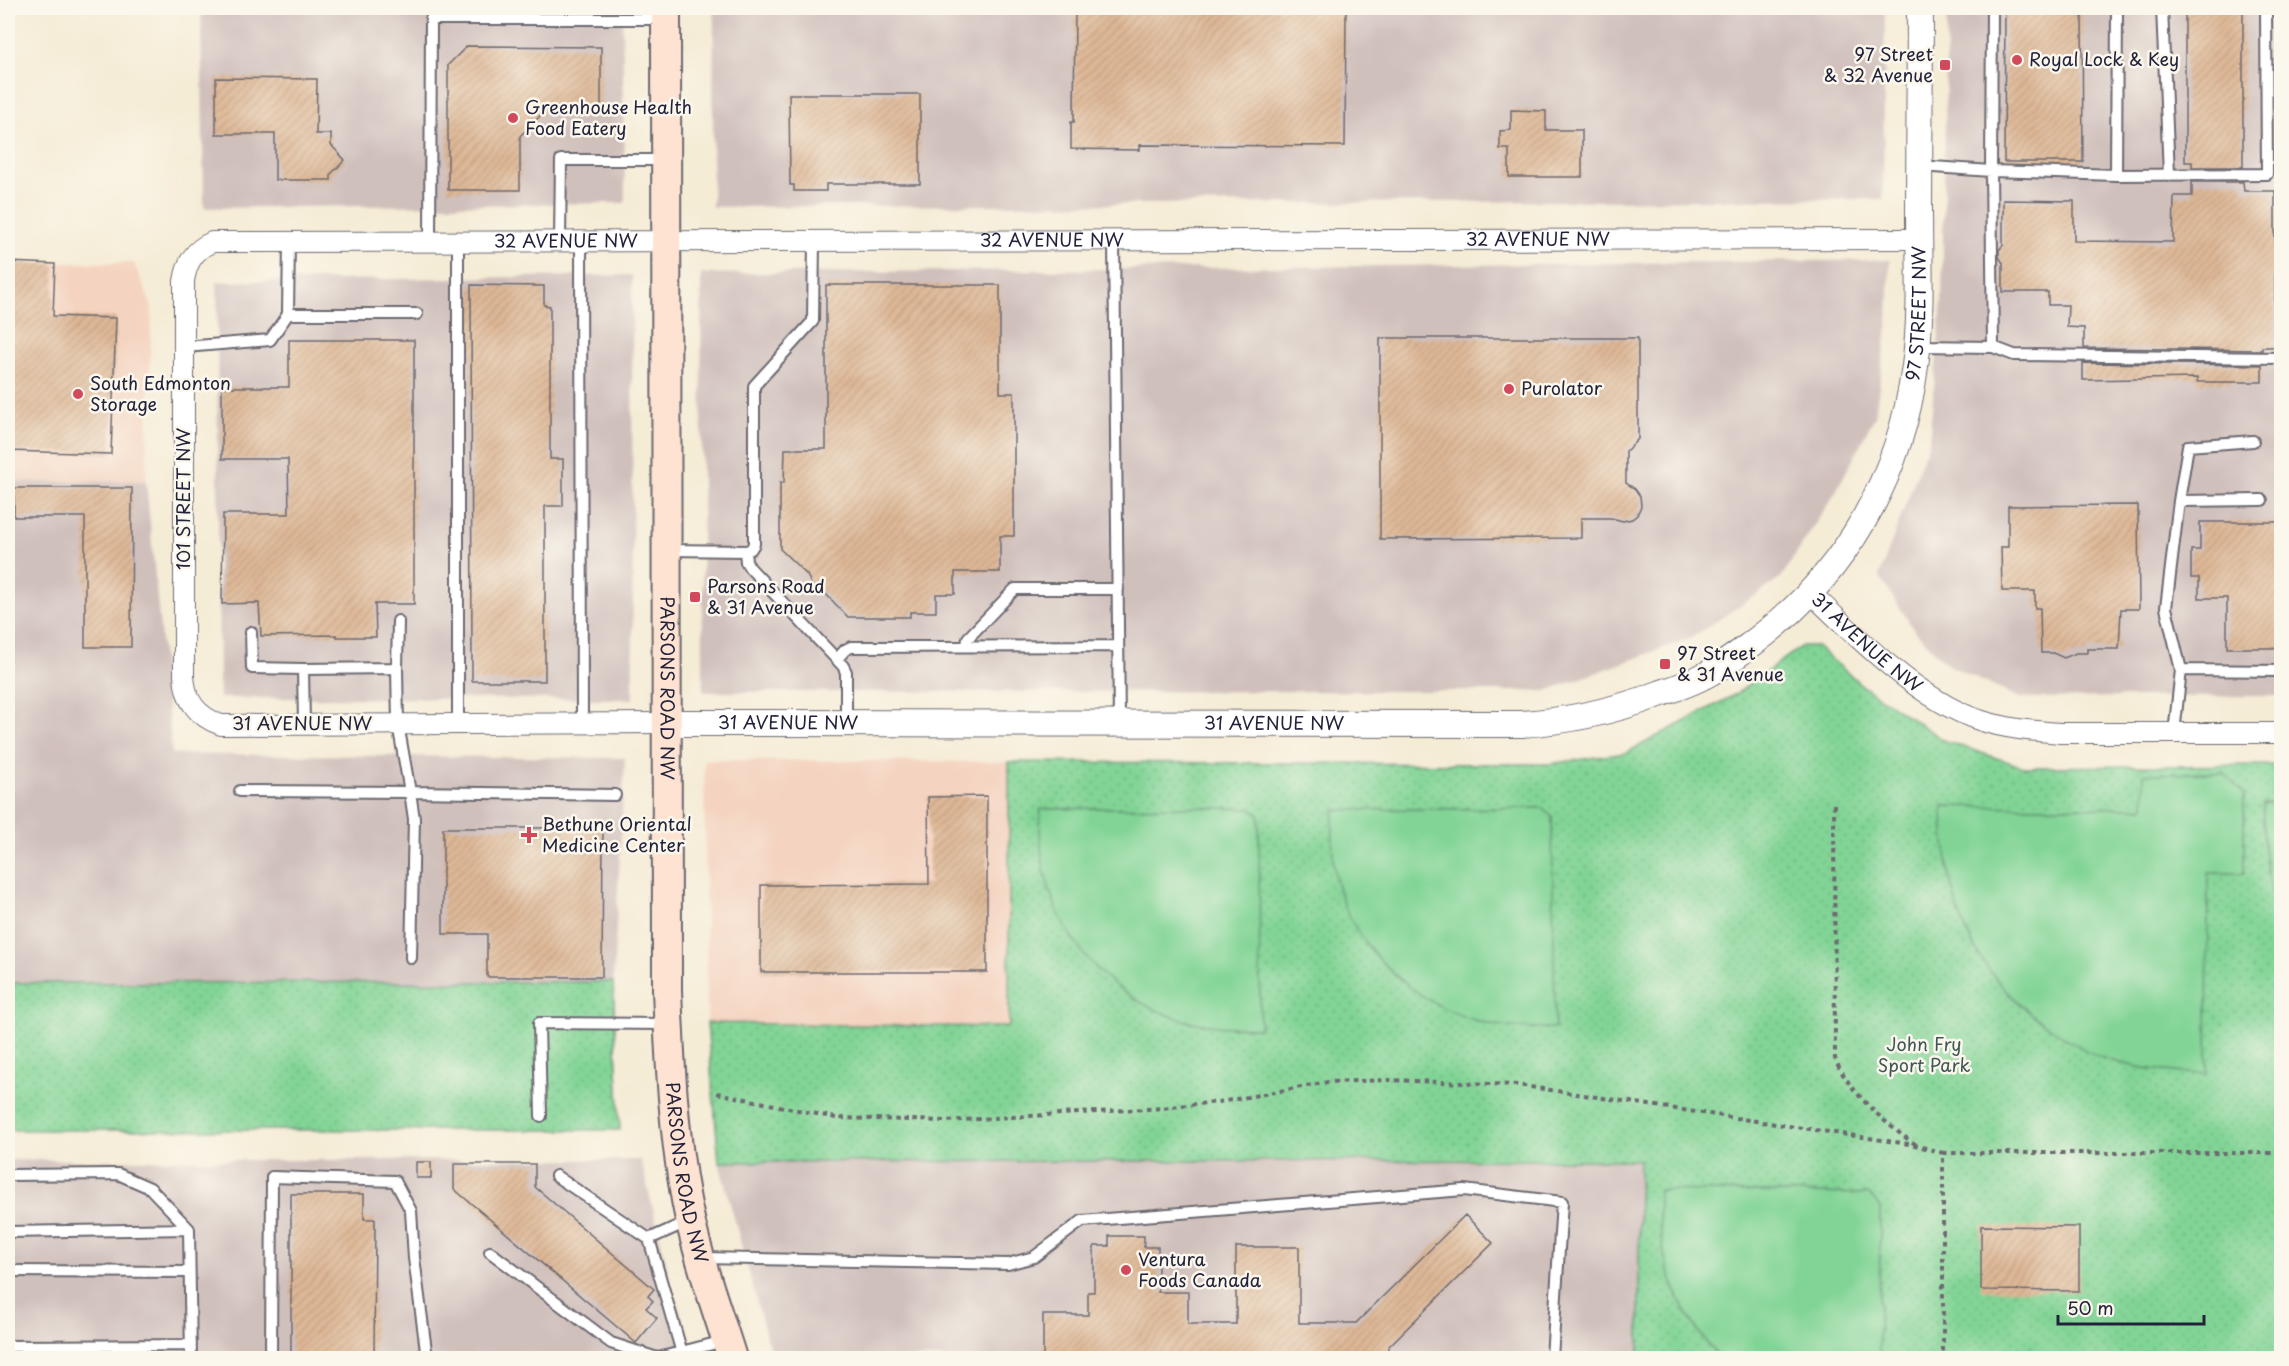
<svg xmlns="http://www.w3.org/2000/svg" width="2289" height="1366" font-family="'Playpen Sans',sans-serif">
<style>
.built{fill:#f4d3c0}
.industrial{fill:#d0c0bc}
.green{fill:url(#green-dots);stroke:#527b68;stroke-width:1.5}
.pitch{fill:#81d495;stroke:#527b68;stroke-width:1.5}
.building{fill:url(#building-hatch)}
.lines{fill:none;stroke-linecap:round;stroke-linejoin:round}
.service-casing{stroke:#6c6971;stroke-width:14}
.minor-casing{stroke:#6c6971;stroke-width:22}
.tertiary-casing{stroke:#6c6971;stroke-width:28}
.secondary-casing{stroke:#6c6971;stroke-width:32}
.path{stroke:#6c6971;stroke-width:4;stroke-dasharray:4.5 4.5;stroke-linecap:butt}
.service{stroke:#fff;stroke-width:10}
.minor{stroke:#fff;stroke-width:20}
.tertiary{stroke:#fff;stroke-width:26}
.secondary{stroke:#fee3d2;stroke-width:28}
.poi-dot{fill:#d1495b;stroke:#fbf7ec;stroke-width:2}
.labels{text-anchor:middle;stroke-width:5;stroke-linejoin:round;paint-order:stroke}
.poi-label{font-size:18px;fill:#22223b;stroke:#fbf7ec;text-anchor:start}
.street-label{font-size:18px;fill:#22223b;stroke:#fbf7ec}
.park-label{font-size:18px;fill:#3e5756;stroke:#fbf7ec}
</style>
<defs>
<pattern id="green-dots" width="8" height="8" patternUnits="userSpaceOnUse" patternTransform="scale(1.5)"><rect width="8" height="8" fill="#81d495"/><path d="M2 2h.1M6 6h.1" fill="none" stroke="#6fb681" stroke-width="1.8" stroke-linecap="round"/></pattern>
<pattern id="building-hatch" width="6" height="6" patternUnits="userSpaceOnUse" patternTransform="scale(1.5)"><rect width="6" height="6" fill="#deb896"/><path d="M-1 1l2-2M0 6l6-6M5 7l2-2" fill="none" stroke="#be9e82"/></pattern>
</defs>
<rect width="100%" height="100%" fill="#fbf7ec"/>
<filter id="ink" filterUnits="userSpaceOnUse"><feTurbulence type="fractalNoise" baseFrequency=".0167" numOctaves="2"/><feDisplacementMap in="SourceGraphic" scale="12" xChannelSelector="R" yChannelSelector="G"/><feConvolveMatrix kernelMatrix="1 2 1 2 8 2 1 2 1" color-interpolation-filters="sRGB"/></filter>
<filter id="wash" filterUnits="userSpaceOnUse"><feTurbulence type="fractalNoise" baseFrequency=".008" numOctaves="4" result="noise"/><feDisplacementMap in="SourceGraphic" scale="24" xChannelSelector="R" yChannelSelector="G"/><feGaussianBlur stdDeviation="1.35" result="paint"/><feColorMatrix in="noise" values="0 0 0 0 0 0 0 0 0 0 0 0 0 0 0 0 0 1.4 0 .05"/><feComposite in="paint" operator="in"/></filter>
<g filter="url(#wash)">
<rect width="100%" height="100%" fill="#f5ecd6"/>
<path class="built" d="M 8,263 L 134,263 L 152,307 L 146,481 L 8,482 Z
M 704,760 L 1009,762 L 1009,1027 L 707,1023 Z"/>
<path class="industrial" d="M 201,8 L 622,8 L 625,203 L 204,208 Z
M 714,8 L 1885,8 L 1883,199 L 712,207 Z
M 1947,8 L 2281,8 L 2281,696 L 2019,698 L 1948,665 L 1915,631 L 1879,576 L 1929,442 L 1942,301 Z
M 1890,260 L 1888,322 L 1875,416 L 1835,493 L 1780,579 L 1691,638 L 1546,691 L 703,692 L 701,274 Z
M 632,275 L 633,699 L 219,698 L 217,282 Z
M 146,481 L 172,754 L 625,758 L 613,982 L 8,983 L 8,482 Z
M 8,1160 L 641,1160 L 673,1291 L 697,1358 L 8,1358 Z
M 1639,1160 L 1639,1358 L 772,1358 L 719,1162 Z"/>
<path class="green" d="M 1802,646 L 1816,646 L 1863,686 L 1945,741 L 2024,767 L 2281,765 L 2281,1358 L 1639,1358 L 1639,1160 L 719,1162 L 707,1023 L 1009,1027 L 1009,762 L 1548,764 L 1626,753 L 1736,694 Z
M 613,982 L 620,1130 L 8,1130 L 8,983 Z"/>
<path class="pitch" d="M 2223,773 L 2244,794 L 2244,873 L 2208,873 L 2207,1074 C 2172,1073 2137,1069 2103,1058 C 2084,1051 2065,1038 2048,1026 C 1969,973 1944,898 1943,806 L 2144,808 L 2144,774 Z
M 2263,803 L 2281,804 L 2281,923 C 2266,879 2262,849 2263,803 Z
M 1190,807 L 1251,809 L 1259,815 L 1260,1028 C 1235,1028 1211,1027 1187,1021 C 1091,995 1032,906 1041,809 Z
M 1543,808 L 1552,817 L 1555,1028 C 1529,1028 1503,1028 1478,1021 C 1415,1003 1356,951 1338,887 C 1331,863 1332,836 1334,810 Z
M 1659,1190 L 1869,1194 L 1880,1208 L 1879,1358 L 1719,1358 C 1673,1304 1658,1261 1659,1190 Z"/>
<g id="blocks">
<path class="building" d="M 1075,8 L 1346,8 L 1345,146 L 1140,145 L 1140,150 L 1071,149 L 1071,122 L 1074,122 Z
M 2005,8 L 2082,8 L 2083,162 L 2004,162 Z
M 2185,8 L 2243,8 L 2243,167 L 2192,167 L 2192,162 L 2185,162 Z
M 467,46 L 601,47 L 601,109 L 546,110 L 520,136 L 520,190 L 448,190 L 448,65 Z
M 216,78 L 317,79 L 316,134 L 331,134 L 331,145 L 345,160 L 331,174 L 331,180 L 275,180 L 275,134 L 216,134 Z
M 789,94 L 920,94 L 920,184 L 826,184 L 826,191 L 794,191 L 794,185 L 790,185 Z
M 1511,110 L 1546,111 L 1546,130 L 1582,130 L 1582,177 L 1509,177 L 1509,149 L 1500,149 L 1500,131 L 1511,130 Z
M 2192,182 L 2243,182 L 2244,191 L 2275,191 L 2275,347 L 2262,347 L 2262,350 L 2084,348 L 2084,328 L 2067,327 L 2068,305 L 2048,305 L 2048,292 L 2003,292 L 2003,263 L 1999,257 L 1999,250 L 2003,245 L 2003,200 L 2074,201 L 2074,241 L 2173,242 L 2174,196 L 2192,196 Z
M 8,262 L 55,264 L 53,316 L 116,318 L 111,454 L 8,451 Z
M 471,285 L 544,286 L 544,305 L 550,306 L 550,459 L 563,459 L 563,506 L 545,506 L 545,681 L 472,681 Z
M 826,285 L 1000,285 L 1000,393 L 1014,393 L 1014,536 L 1000,536 L 1000,572 L 955,572 L 955,594 L 936,594 L 936,612 L 910,612 L 910,617 L 848,617 L 823,591 L 812,586 L 807,575 L 780,549 L 780,483 L 784,483 L 785,449 L 826,449 Z
M 1380,338 L 1638,338 L 1638,439 L 1626,451 L 1626,483 L 1635,489 L 1640,496 L 1641,506 L 1637,515 L 1632,519 L 1623,521 L 1611,518 L 1581,518 L 1581,538 L 1380,539 Z
M 289,340 L 414,340 L 414,604 L 375,604 L 376,637 L 337,637 L 337,635 L 261,636 L 259,603 L 222,604 L 223,514 L 289,514 L 288,459 L 222,459 L 222,387 L 289,387 Z
M 2083,363 L 2262,365 L 2262,382 L 2197,382 L 2197,378 L 2083,380 Z
M 14,488 L 132,488 L 131,647 L 85,647 L 85,517 L 14,517 Z
M 2138,505 L 2139,609 L 2121,609 L 2119,649 L 2087,649 L 2087,653 L 2076,653 L 2064,658 L 2053,653 L 2041,653 L 2040,608 L 2035,608 L 2035,591 L 2002,591 L 2001,547 L 2008,547 L 2008,506 Z
M 2200,522 L 2282,522 L 2282,648 L 2227,648 L 2227,598 L 2199,598 L 2199,578 L 2191,578 L 2191,550 L 2200,550 Z
M 987,796 L 987,972 L 761,972 L 761,885 L 929,884 L 928,797 Z
M 443,828 L 603,828 L 602,977 L 487,977 L 487,934 L 443,934 Z
M 416,1162 L 431,1162 L 431,1178 L 416,1178 Z
M 454,1164 L 535,1164 L 535,1187 L 654,1289 L 648,1296 L 653,1301 L 646,1308 L 657,1318 L 636,1343 L 454,1189 Z
M 291,1194 L 364,1194 L 364,1219 L 375,1219 L 374,1359 L 291,1359 Z
M 1465,1215 L 1493,1243 L 1388,1347 L 1388,1359 L 1043,1359 L 1043,1315 L 1088,1315 L 1088,1292 L 1094,1292 L 1094,1246 L 1109,1246 L 1109,1236 L 1144,1236 L 1144,1247 L 1158,1247 L 1158,1292 L 1188,1292 L 1188,1324 L 1236,1324 L 1236,1247 L 1299,1247 L 1299,1323 L 1356,1323 Z
M 1981,1226 L 2079,1227 L 2079,1291 L 1981,1290 Z"/>
</g>
</g>
<g filter="url(#ink)">
<use href="#blocks" fill-opacity="0" stroke="#6c6971" stroke-width="1.5"/>
<g class="lines">
<defs>
<path id="service" d="M 1992,8 L 1991,171 L 2116,175
M 2117,8 L 2116,175 L 2267,174 L 2266,8
M 2162,8 L 2169,175
M 1919,166 L 1991,171 L 1993,347 L 2014,355 L 2281,358
M 1114,240 L 1119,723
M 560,241 L 561,160 L 664,160
M 581,241 L 582,723
M 289,242 L 288,314 L 417,314
M 430,242 L 431,19 L 666,19
M 1918,346 L 1993,347
M 185,347 L 270,340 L 288,314
M 2179,501 L 2188,446 L 2253,441
M 668,550 L 747,551 L 751,549 L 754,544 L 754,386 L 813,321 L 814,241
M 745,551 L 746,562 L 750,568 L 843,666 L 846,672 L 846,722
M 251,632 L 252,668 L 303,669
M 967,646 L 968,638 L 1015,589 L 1118,589
M 838,658 L 845,650 L 851,647 L 1118,646
M 397,668 L 398,621
M 2181,670 L 2166,608 L 2179,501 L 2262,500
M 304,724 L 303,669 L 397,668 L 398,724 L 410,792 L 615,795
M 458,724 L 458,242
M 2174,733 L 2181,670 L 2282,671
M 240,791 L 410,792 L 414,819 L 411,958
M 541,1116 L 539,1023 L 668,1024
M 8,1175 L 118,1174 L 150,1188 L 189,1229 L 191,1358
M 556,1176 L 649,1239 L 689,1221
M 8,1232 L 189,1229
M 649,1239 L 682,1353
M 490,1252 L 611,1343 L 657,1358
M 702,1258 L 1008,1264 L 1034,1257 L 1082,1221 L 1464,1190 L 1562,1202 L 1552,1358
M 8,1271 L 189,1272
M 8,1346 L 191,1345
M 271,1358 L 272,1177 L 395,1181 L 411,1211 L 414,1258 L 427,1358
M 658,1358 L 724,1341"/>
<g id="minor">
<path id="s1" d="M 1811,593 C 1856,637 1921,701 1979,720 C 2006,729 2034,731 2061,733 L 2282,733"/>
<path id="s2" d="M 668,723 L 221,725 C 197,716 185,701 184,675 L 184,281 C 187,262 194,250 212,242 L 1919,239"/>
</g>
<g id="tertiary">
<path id="s3" d="M 668,723 L 1521,724 C 1570,721 1614,711 1659,694 C 1676,688 1695,682 1711,672 C 1727,663 1742,651 1757,640 C 1846,573 1901,476 1915,366 C 1922,315 1919,262 1919,210 C 1919,143 1920,75 1920,8"/>
</g>
<g id="secondary">
<path id="s4" d="M 666,8 L 667,990 C 670,1060 673,1131 686,1200 C 696,1254 716,1306 732,1358"/>
</g>
</defs>
<use href="#service" class="service-casing"/>
<use href="#minor" class="minor-casing"/>
<use href="#tertiary" class="tertiary-casing"/>
<use href="#secondary" class="secondary-casing"/>
<path class="path" d="M 1834,804 L 1835,1058 C 1845,1088 1890,1129 1917,1145
M 717,1093 L 836,1118 L 945,1121 L 1162,1108 L 1226,1101 L 1328,1082 L 1389,1080 L 1517,1085 L 1915,1145 L 1943,1153 L 1943,1358
M 1943,1153 L 2282,1153"/>
<use href="#service" class="service"/>
<use href="#minor" class="minor"/>
<use href="#tertiary" class="tertiary"/>
<use href="#secondary" class="secondary"/>
</g>
</g>
<g class="poi-dot">
<circle cx="2017" cy="60" r="6"/>
<rect x="1939" y="59" width="12" height="12" rx="3"/>
<circle cx="513" cy="118" r="6"/>
<circle cx="1509" cy="389" r="6"/>
<circle cx="78" cy="394" r="6"/>
<rect x="689" y="591" width="12" height="12" rx="3"/>
<rect x="1659" y="658" width="12" height="12" rx="3"/>
<path d="M526 826h6v6h6v6h-6v6h-6v-6h-6v-6h6z"/>
<circle cx="1126" cy="1270" r="6"/>
</g>
<g class="labels">
<g class="poi-label">
<text x="1933" y="61" text-anchor="end">97 Street<tspan x="1933" dy="21">&amp; 32 Avenue</tspan></text>
<text x="2029" y="66">Royal Lock &amp; Key</text>
<text x="525" y="114">Greenhouse Health<tspan x="525" dy="21">Food Eatery</tspan></text>
<text x="90" y="390">South Edmonton<tspan x="90" dy="21">Storage</tspan></text>
<text x="1521" y="395">Purolator</text>
<text x="707" y="593">Parsons Road<tspan x="707" dy="21">&amp; 31 Avenue</tspan></text>
<text x="1677" y="660">97 Street<tspan x="1677" dy="21">&amp; 31 Avenue</tspan></text>
<text x="542" y="831">Bethune Oriental<tspan x="542" dy="21">Medicine Center</tspan></text>
<text x="1138" y="1266">Ventura<tspan x="1138" dy="21">Foods Canada</tspan></text>
</g>
<g class="street-label">
<text dy="6" stroke="none"><textPath href="#s2" startOffset="2284">32 AVENUE NW</textPath></text>
<text dy="6" stroke="none"><textPath href="#s2" startOffset="1798">32 AVENUE NW</textPath></text>
<text dy="6" stroke="none"><textPath href="#s2" startOffset="1312">32 AVENUE NW</textPath></text>
<text dy="6" stroke="none"><textPath href="#s3" startOffset="1485">97 STREET NW</textPath></text>
<text transform="translate(184 499) rotate(-90)" y="6">101 STREET NW</text>
<text dy="6" stroke="none"><textPath href="#s1" startOffset="75">31 AVENUE NW</textPath></text>
<text dy="6" stroke="none"><textPath href="#s4" startOffset="680">PARSONS ROAD NW</textPath></text>
<text dy="6" stroke="none"><textPath href="#s3" startOffset="120">31 AVENUE NW</textPath></text>
<text dy="6" stroke="none"><textPath href="#s3" startOffset="606">31 AVENUE NW</textPath></text>
<text x="302" y="730">31 AVENUE NW</text>
<text dy="6" stroke="none"><textPath href="#s4" startOffset="1166">PARSONS ROAD NW</textPath></text>
</g>
<g class="park-label">
<text x="1924" y="1051">John Fry<tspan x="1924" dy="21">Sport Park</tspan></text>
</g>
</g>
<rect width="2289" height="1366" fill="none" stroke="#fbf7ec" stroke-width="30"/>
<path d="M2058 1315v9h146v-9" fill="none" stroke="#22223b" stroke-width="3"/>
<text x="2067" y="1315" font-size="18" fill="#22223b" stroke="#fbf7ec" stroke-width="4.5" paint-order="stroke">50 m</text>
</svg>
